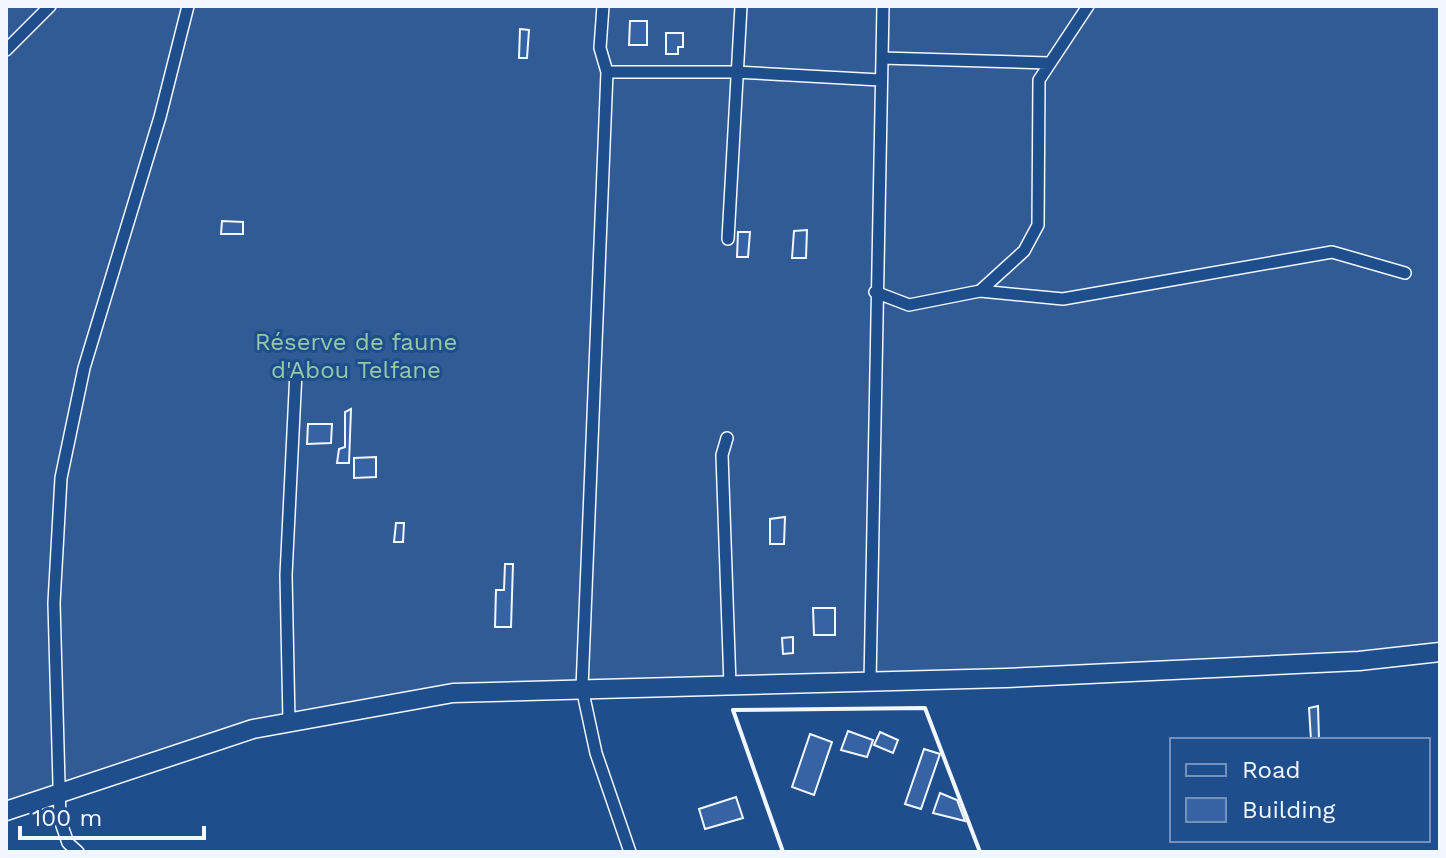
<svg xmlns="http://www.w3.org/2000/svg" width="1446" height="858" font-family="'Work Sans',sans-serif">
<style>
.built{fill:#305b95;stroke:#a8bbd7;stroke-width:2}
.building{fill:#3563a3;stroke:#f2f6ff;stroke-width:2}
.lines{fill:none;stroke-linecap:round;stroke-linejoin:round}
.street-casing{stroke:#f2f6ff;stroke-width:14}
.primary-casing{stroke:#f2f6ff;stroke-width:21}
.street{stroke:#1f4e8c;stroke-width:11}
.primary{stroke:#1f4e8c;stroke-width:18}
.wall{stroke:#f2f6ff;stroke-width:4}
.labels{text-anchor:middle;stroke-width:6;stroke-linejoin:round;paint-order:stroke}
.park-label{font-size:24px;fill:#97c8a6;stroke:#1f4e8c}
</style>
<rect width="100%" height="100%" fill="#1f4e8c"/>
<path class="built" d="M 6,6 L 1440,6 L 1440,652 L 477,691 L 289,722 L 6,811 Z"/>
<path class="building" d="M 630,21 L 647,21 L 647,45 L 629,45 Z
M 520,29 L 529,30 L 527,58 L 519,58 Z
M 666,33 L 683,33 L 683,47 L 678,47 L 678,54 L 666,54 Z
M 222,221 L 243,222 L 243,234 L 221,234 Z
M 807,230 L 806,258 L 792,258 L 794,231 Z
M 738,232 L 750,232 L 748,257 L 737,257 Z
M 351,409 L 349,463 L 337,463 L 339,449 L 345,447 L 345,412 Z
M 308,424 L 332,424 L 331,443 L 307,444 Z
M 376,457 L 376,477 L 354,478 L 354,458 Z
M 785,517 L 784,544 L 770,544 L 770,519 Z
M 396,523 L 404,523 L 403,542 L 394,542 Z
M 505,564 L 513,564 L 511,627 L 495,627 L 496,590 L 504,590 Z
M 813,608 L 835,608 L 835,635 L 814,635 Z
M 793,637 L 793,653 L 783,654 L 782,638 Z
M 1318,706 L 1319,740 L 1311,740 L 1309,708 Z
M 848,731 L 873,740 L 867,757 L 841,750 Z
M 880,732 L 898,740 L 893,753 L 874,745 Z
M 810,734 L 832,742 L 814,795 L 792,787 Z
M 924,749 L 940,754 L 921,809 L 905,804 Z
M 940,793 L 957,800 L 965,821 L 933,813 Z
M 736,797 L 743,818 L 705,829 L 699,809 Z"/>
<g class="lines">
<defs>
<path id="street" d="M 603,6 L 600,48 L 607,72 L 735,72 L 880,80
M 6,50 L 50,6
M 882,58 L 1048,63
M 607,72 L 582,688 L 596,753 L 630,852
M 728,239 L 741,6
M 980,291 L 1024,251 L 1038,225 L 1039,80 L 1088,6
M 875,292 L 909,305 L 980,291 L 1063,299 L 1332,252 L 1405,273
M 727,438 L 722,455 L 730,685
M 870,683 L 883,6
M 289,722 L 286,575 L 296,372
M 78,852 L 68,843 L 60,820 L 54,603 L 61,478 L 84,368 L 160,117 L 188,6"/>
<path id="primary" d="M 6,811 L 253,729 L 453,693 L 1006,678 L 1359,661 L 1440,652"/>
</defs>
<use href="#street" class="street-casing"/>
<use href="#primary" class="primary-casing"/>
<use href="#street" class="street"/>
<use href="#primary" class="primary"/>
<path class="wall" d="M 783,852 L 733,710 L 925,708 L 980,852"/>
</g>
<g class="labels">
<g class="park-label">
<text x="356" y="350">Réserve de faune<tspan x="356" dy="28">d'Abou Telfane</tspan></text>
</g>
</g>
<rect width="1446" height="858" fill="none" stroke="#f2f6ff" stroke-width="16"/>
<rect x="1170" y="738" width="260" height="104" fill="#1f4e8c" stroke="#7391ba" stroke-width="2"/>
<rect x="1186" y="764" width="40" height="12" fill="#1f4e8c" stroke="#7391ba" stroke-width="2"/>
<text x="1242" y="778" font-size="24" fill="#f2f6ff">Road</text>
<rect x="1186" y="798" width="40" height="24" fill="#3563a3" stroke="#7391ba" stroke-width="2"/>
<text x="1242" y="818" font-size="24" fill="#f2f6ff">Building</text>
<path d="M20 826v12h184v-12" fill="none" stroke="#f2f6ff" stroke-width="4"/>
<text x="32" y="826" font-size="24" fill="#f2f6ff" stroke="#1f4e8c" stroke-width="6" paint-order="stroke">100 m</text>
</svg>
